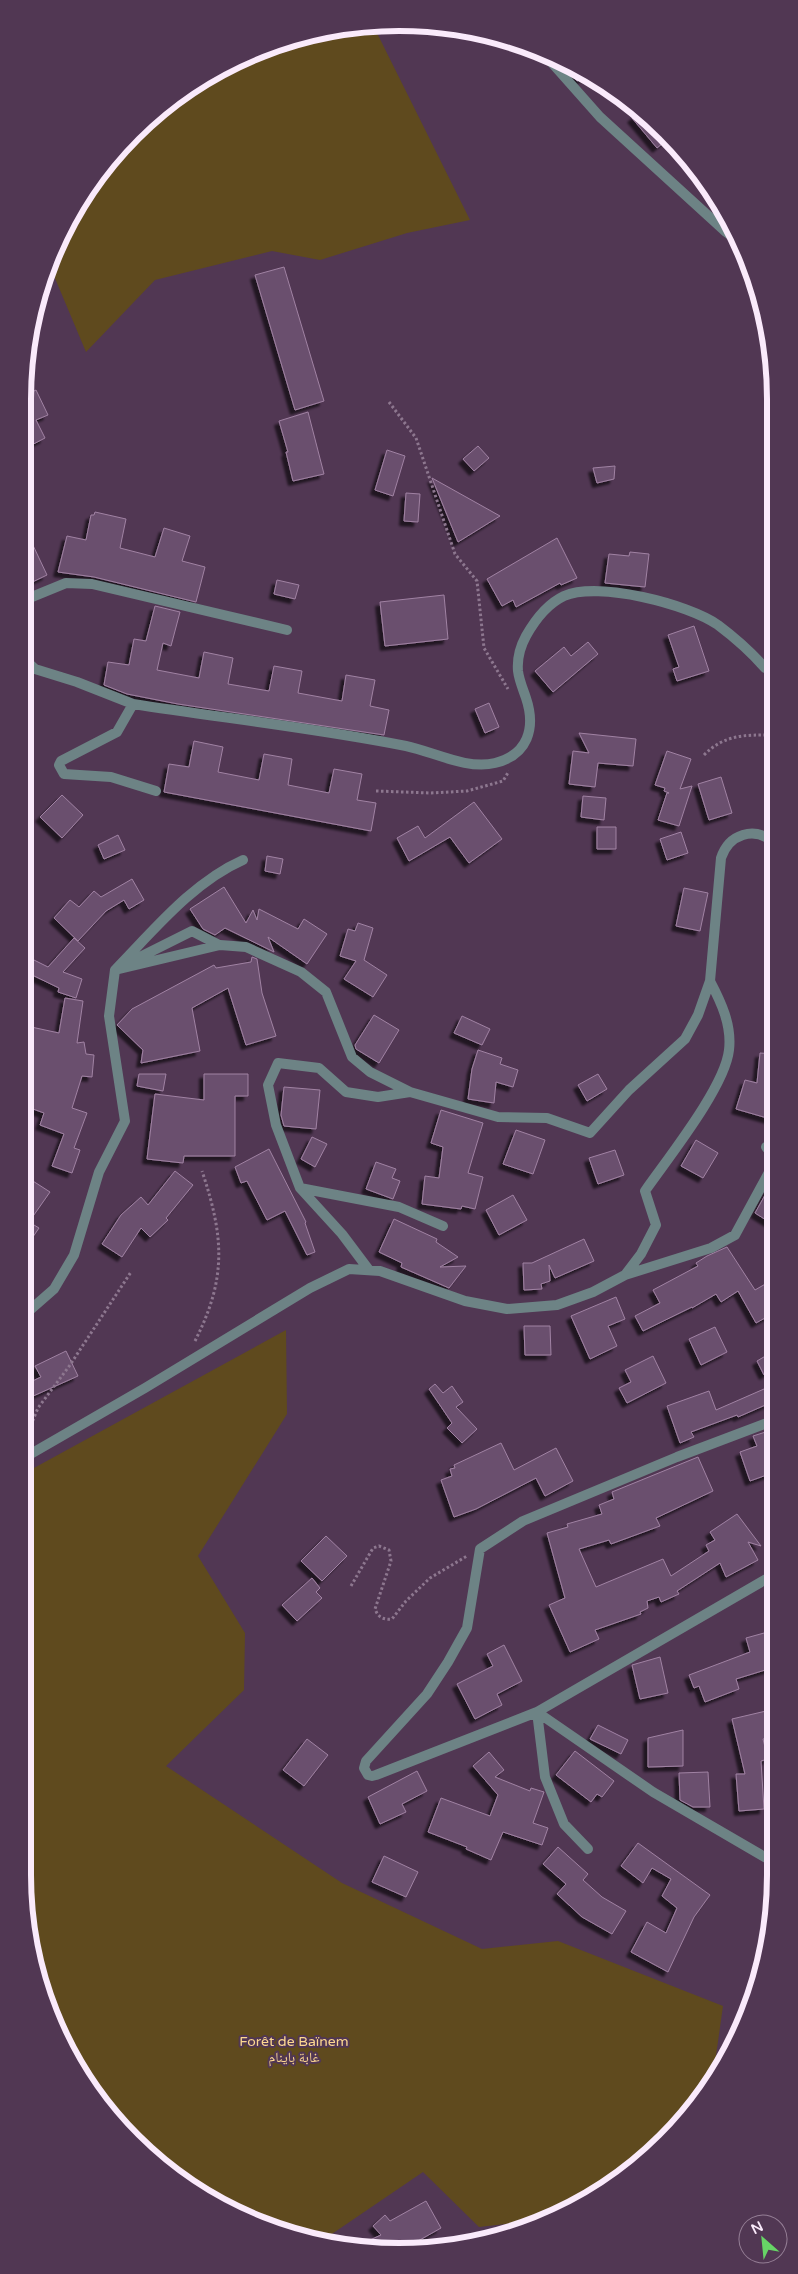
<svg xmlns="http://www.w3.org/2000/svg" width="798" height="2274" font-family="'Varela Round','Noto Naskh Arabic',sans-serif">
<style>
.green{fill:#5f4a1e}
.building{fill:#6b506e;stroke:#a082a3;filter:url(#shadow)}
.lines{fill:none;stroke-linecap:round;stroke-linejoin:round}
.path{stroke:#8d778f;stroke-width:3;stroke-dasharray:2.5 2.5;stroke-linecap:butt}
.minor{stroke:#6d8385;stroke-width:10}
.labels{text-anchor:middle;stroke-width:4;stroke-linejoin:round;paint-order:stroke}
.park-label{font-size:14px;fill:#fdd891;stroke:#513753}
.rim{fill:none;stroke:#faeafb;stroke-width:6}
</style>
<defs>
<filter id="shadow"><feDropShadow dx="-4.5" dy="4.5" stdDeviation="1" flood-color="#0009"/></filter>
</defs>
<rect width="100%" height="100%" fill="#513753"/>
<path class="green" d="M 373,25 L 470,220 L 407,233 L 320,260 L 272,251 L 155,280 L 86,352 L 49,264 C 99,132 231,30 373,25 Z
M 286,1330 L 287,1414 L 198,1556 L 245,1633 L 244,1690 L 166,1766 L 342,1883 L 482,1949 L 558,1941 L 723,2006 L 712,2084 L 677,2127 L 647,2157 L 598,2193 L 534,2221 L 479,2227 L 423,2172 L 323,2240 L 232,2213 L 164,2168 L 116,2123 L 51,2019 L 30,1948 L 23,1875 L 23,1474 Z"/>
<path class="building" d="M 560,62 L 588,73 L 590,75 L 577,81 Z
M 637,114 L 668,139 L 657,148 L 632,118 Z
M 284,267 L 324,401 L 295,410 L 255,275 Z
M 36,390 L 48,415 L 36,420 L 45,438 L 22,450 L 23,393 L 24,396 Z
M 308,412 L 324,474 L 293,481 L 286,452 L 288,452 L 279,421 Z
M 478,446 L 489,458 L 474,471 L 463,459 Z
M 387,450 L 405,456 L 393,496 L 375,490 Z
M 615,466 L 614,479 L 597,483 L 593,468 Z
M 432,478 L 500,516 L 458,542 Z
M 406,493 L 420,494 L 418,522 L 404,521 Z
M 95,512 L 126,519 L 120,548 L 155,557 L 164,528 L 190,536 L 182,561 L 205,567 L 196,602 L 94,577 L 58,572 L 67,536 L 86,540 L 91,515 L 94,515 Z
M 22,522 L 47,575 L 22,587 Z
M 557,538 L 577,578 L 561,585 L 560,583 L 516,607 L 513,600 L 502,606 L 487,579 Z
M 630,552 L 649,554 L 645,587 L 605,583 L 609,554 L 629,556 Z
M 277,580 L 299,585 L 295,599 L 274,594 Z
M 444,595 L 448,639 L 385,646 L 380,602 Z
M 155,606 L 180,612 L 171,646 L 163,643 L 157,670 L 199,678 L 204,652 L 233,658 L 228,684 L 269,691 L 274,666 L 302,671 L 298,693 L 342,701 L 346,675 L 375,680 L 370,706 L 389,710 L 384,735 L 178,704 L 127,694 L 104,685 L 108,662 L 129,665 L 134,639 L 146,641 Z
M 694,626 L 709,671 L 677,681 L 673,669 L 679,667 L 668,635 Z
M 588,642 L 598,654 L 553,692 L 535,671 L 564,647 L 571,656 Z
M 489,703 L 499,727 L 485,733 L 475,709 Z
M 579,733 L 636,739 L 633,766 L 598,763 L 595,787 L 569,784 L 573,751 L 589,753 Z
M 194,741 L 223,747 L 218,772 L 259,780 L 264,754 L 292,759 L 288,785 L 329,793 L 334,769 L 362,774 L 357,800 L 376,803 L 371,831 L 164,792 L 169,764 L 189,767 Z
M 667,751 L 691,759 L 680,789 L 692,786 L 679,826 L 658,820 L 667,793 L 669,793 L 664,791 L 665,788 L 655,785 Z
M 721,777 L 732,813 L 709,820 L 698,784 Z
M 62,795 L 83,815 L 62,838 L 40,817 Z
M 583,796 L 606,798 L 604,820 L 581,817 Z
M 474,802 L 502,839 L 469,863 L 450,837 L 409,861 L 397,838 L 418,826 L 425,838 Z
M 597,827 L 616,827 L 616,849 L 597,849 Z
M 681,832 L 688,853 L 667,860 L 660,839 Z
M 118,835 L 125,850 L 104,859 L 98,845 Z
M 267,856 L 283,859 L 280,874 L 265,871 Z
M 132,879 L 144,900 L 129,909 L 124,900 L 106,911 L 78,941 L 54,918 L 70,900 L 79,907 L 94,891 L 101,897 Z
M 224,887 L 246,923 L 253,910 L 257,920 L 259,909 L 298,929 L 304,919 L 327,934 L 307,964 L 268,937 L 274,952 L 225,928 L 215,935 L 203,929 L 190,909 Z
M 684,888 L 708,893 L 700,931 L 676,926 Z
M 358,923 L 373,928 L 364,960 L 387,975 L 373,997 L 344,979 L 356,961 L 340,956 L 348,929 L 355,931 Z
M 74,938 L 85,948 L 63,972 L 82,979 L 76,998 L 58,992 L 59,988 L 28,973 L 34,960 L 48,967 Z
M 252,957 L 257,959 L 262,993 L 276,1036 L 246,1045 L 228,988 L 192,1008 L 200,1051 L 141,1063 L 143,1050 L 117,1025 L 132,1009 L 214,965 L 216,968 L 251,962 Z
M 65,998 L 83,1001 L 77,1043 L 84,1042 L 86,1054 L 94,1055 L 92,1077 L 82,1076 L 72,1108 L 87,1113 L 74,1148 L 80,1150 L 72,1173 L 52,1166 L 64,1134 L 40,1125 L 44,1113 L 22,1105 L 22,1025 L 59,1033 Z
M 374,1015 L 399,1030 L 379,1063 L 356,1049 L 355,1045 Z
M 462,1016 L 490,1029 L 482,1045 L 454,1033 Z
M 478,1050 L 502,1058 L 500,1064 L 518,1070 L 513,1087 L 496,1082 L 494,1103 L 468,1099 L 472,1069 Z
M 760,1053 L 774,1054 L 774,1120 L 736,1109 L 745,1080 L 757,1083 Z
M 139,1074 L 166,1074 L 163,1091 L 137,1086 Z
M 204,1074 L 248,1074 L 248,1096 L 235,1096 L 235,1156 L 184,1156 L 183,1163 L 147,1159 L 155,1094 L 204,1100 Z
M 598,1074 L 607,1089 L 587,1101 L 578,1085 Z
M 284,1087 L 320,1090 L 316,1129 L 284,1126 L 281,1115 Z
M 441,1110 L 483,1123 L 468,1173 L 483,1177 L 475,1209 L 462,1206 L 461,1209 L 422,1204 L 425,1176 L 439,1178 L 443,1147 L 431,1143 Z
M 516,1130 L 545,1140 L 533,1174 L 503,1164 Z
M 312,1137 L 327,1144 L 315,1167 L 301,1159 Z
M 696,1140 L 718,1153 L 703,1178 L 681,1166 Z
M 269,1149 L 306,1222 L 305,1223 L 315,1252 L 307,1255 L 285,1211 L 267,1220 L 247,1181 L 241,1183 L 235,1167 Z
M 615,1150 L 624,1175 L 598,1184 L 589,1158 Z
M 376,1162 L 396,1169 L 392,1178 L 400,1181 L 393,1199 L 366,1189 Z
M 175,1171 L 193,1185 L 166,1218 L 168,1220 L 150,1237 L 141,1228 L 122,1257 L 102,1244 L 121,1215 L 141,1197 L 148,1205 Z
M 22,1174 L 50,1192 L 29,1222 L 39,1228 L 22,1253 Z
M 774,1179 L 774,1225 L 755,1213 Z
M 513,1195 L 527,1220 L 499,1235 L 486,1210 Z
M 394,1219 L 437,1239 L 436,1242 L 458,1257 L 440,1267 L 466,1266 L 449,1288 L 401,1267 L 402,1263 L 379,1252 Z
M 584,1239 L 594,1261 L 555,1278 L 549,1265 L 550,1281 L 541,1284 L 542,1289 L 524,1290 L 523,1263 L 532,1263 Z
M 727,1247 L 755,1290 L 774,1279 L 774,1313 L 756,1323 L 738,1291 L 721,1302 L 716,1294 L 692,1308 L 692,1307 L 643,1331 L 635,1316 L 660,1303 L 653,1290 L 698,1266 L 696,1263 L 707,1256 Z
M 616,1297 L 625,1319 L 608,1326 L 617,1346 L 590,1359 L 571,1316 Z
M 524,1326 L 550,1326 L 551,1355 L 525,1355 Z
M 715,1327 L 727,1352 L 701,1365 L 689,1339 Z
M 66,1351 L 78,1376 L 22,1401 L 22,1386 L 41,1377 L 35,1366 Z
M 774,1351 L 774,1369 L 764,1375 L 757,1361 Z
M 653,1356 L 666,1383 L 627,1403 L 619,1388 L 631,1382 L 625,1370 Z
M 435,1384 L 443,1393 L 452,1386 L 463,1402 L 456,1407 L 477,1429 L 462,1443 L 447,1428 L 452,1423 L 429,1389 Z
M 764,1389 L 770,1403 L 738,1417 L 737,1415 L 691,1432 L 694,1437 L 680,1443 L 667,1406 L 709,1391 L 716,1410 Z
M 775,1429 L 775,1472 L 750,1481 L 740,1452 L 757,1446 L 753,1436 Z
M 501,1443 L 514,1470 L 556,1448 L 573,1481 L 545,1496 L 536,1478 L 476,1509 L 454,1517 L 441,1480 L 452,1476 L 450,1469 L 455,1468 L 454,1465 Z
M 698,1457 L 713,1491 L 656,1518 L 660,1526 L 611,1544 L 609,1540 L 579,1549 L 596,1587 L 663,1559 L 671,1576 L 709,1551 L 706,1545 L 715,1540 L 710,1532 L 737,1514 L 761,1546 L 748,1542 L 758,1560 L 726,1577 L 720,1563 L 677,1591 L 679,1594 L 661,1602 L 659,1597 L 647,1601 L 648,1608 L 640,1612 L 641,1614 L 595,1630 L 599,1639 L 570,1652 L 549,1605 L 565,1598 L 547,1533 L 568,1527 L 567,1524 L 602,1514 L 599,1505 L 614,1499 L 612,1492 Z
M 326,1536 L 347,1556 L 322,1581 L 301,1561 Z
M 312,1578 L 320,1588 L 316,1592 L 322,1598 L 297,1621 L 282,1605 Z
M 775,1630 L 775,1667 L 736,1679 L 739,1689 L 705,1702 L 699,1686 L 694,1688 L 689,1675 L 750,1652 L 746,1638 Z
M 504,1645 L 522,1681 L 497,1694 L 502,1705 L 475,1719 L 457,1684 L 493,1666 L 487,1654 Z
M 660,1657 L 668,1693 L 640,1699 L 632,1665 Z
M 766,1711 L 771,1737 L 763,1739 L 768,1759 L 761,1761 L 764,1809 L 739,1811 L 736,1774 L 745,1774 L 732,1719 Z
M 598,1725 L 628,1740 L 621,1754 L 590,1739 Z
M 683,1730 L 683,1766 L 648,1767 L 648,1738 Z
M 307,1739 L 328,1755 L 304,1786 L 283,1770 Z
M 575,1751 L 614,1781 L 602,1797 L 597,1794 L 591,1802 L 556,1775 Z
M 489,1752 L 504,1770 L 495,1777 L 530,1791 L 531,1788 L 544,1792 L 533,1823 L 548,1828 L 542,1845 L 503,1832 L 491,1860 L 466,1849 L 467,1847 L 428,1832 L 441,1798 L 490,1816 L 498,1795 L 473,1766 Z
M 417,1771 L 427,1791 L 402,1804 L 406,1812 L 380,1824 L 368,1797 Z
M 708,1772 L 710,1807 L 693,1807 L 680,1800 L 679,1773 Z
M 638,1843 L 710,1895 L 694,1917 L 668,1972 L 631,1952 L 647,1922 L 666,1933 L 677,1908 L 662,1896 L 671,1879 L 652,1868 L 643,1883 L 621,1866 Z
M 558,1847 L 588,1874 L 583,1880 L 602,1897 L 626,1911 L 612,1934 L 582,1917 L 557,1894 L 566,1884 L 543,1864 Z
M 384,1856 L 418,1872 L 406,1897 L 372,1882 Z
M 426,2201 L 441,2228 L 402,2250 L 398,2250 L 393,2242 L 381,2249 L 352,2248 L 381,2235 L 373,2226 L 385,2215 L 390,2221 Z"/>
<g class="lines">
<path class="path" d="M 389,402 L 416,438 L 455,554 L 477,581 L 484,648 L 508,689
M 704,755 C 725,734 745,735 773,735
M 376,791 L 431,793 L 467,791 L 503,781 L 509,771
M 195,1341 C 227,1278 224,1237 202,1171
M 23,1444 L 38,1408 L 70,1365 L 131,1272
M 351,1586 L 373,1548 L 379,1546 L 389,1550 L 391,1561 L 375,1609 C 378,1617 383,1620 392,1619 L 406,1601 L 430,1578 L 467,1556"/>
<path class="minor" d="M 545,55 L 600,117 L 726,232
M 730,223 L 726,232 L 740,242
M 22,601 L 66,583 L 92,584 L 287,630
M 22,657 L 35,669 L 77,682 L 133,704
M 156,791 L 111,777 L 64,774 L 59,765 L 61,761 L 117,732 L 133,704 C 223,718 316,728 406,746 C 434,752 467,770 495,763 C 528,755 536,728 526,698 C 523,689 519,680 518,671 C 517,659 520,647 526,636 C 535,620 547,604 564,596 C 598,581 688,604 718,625 C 734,637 752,653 765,668 L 773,670
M 126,964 L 192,931 L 219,945
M 116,969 C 154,930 193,882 243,860
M 300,1188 L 399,1207 L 443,1226
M 369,1270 L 342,1234 L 300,1188 L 276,1125 L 268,1085 L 278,1063 L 319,1068 L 346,1092 L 378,1097 L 410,1092
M 625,1275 L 711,1248 L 735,1235 L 774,1163 L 774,1157 L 766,1147
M 22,1317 L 54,1289 L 74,1255 L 99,1172 L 125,1121 L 109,1016 L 115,970 L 220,945 L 246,947 L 301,972 L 326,992 L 352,1057 L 370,1072 L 410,1092 L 498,1117 L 547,1118 L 590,1133 L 629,1090 L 685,1039 L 698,1015 L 710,981 L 721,858 C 729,834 754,826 773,842
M 775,1420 L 677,1457 L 523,1521 L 480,1549 L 467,1628 L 448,1662 L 427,1694 L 366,1761 L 364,1768 L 368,1775 L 372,1776 L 376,1775 L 537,1712 L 775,1574
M 22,1459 L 145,1388 L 310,1288 L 349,1269 L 380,1271 L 465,1301 L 507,1309 L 557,1305 L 593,1292 L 625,1275 L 641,1254 L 656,1225 L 645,1191 C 668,1158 725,1087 729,1050 C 732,1025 721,1002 710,981
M 537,1712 L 653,1792 L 775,1863
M 537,1712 L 545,1777 L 564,1824 L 588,1849"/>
</g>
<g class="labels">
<g class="park-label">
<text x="294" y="2046">Forêt de Baïnem<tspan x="294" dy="16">غابة باينام</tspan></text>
</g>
</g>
<path d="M0 0H798V2274H0ZM399 31H399A368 368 0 0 1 767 399V1875A368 368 0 0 1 399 2243H399A368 368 0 0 1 31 1875V399A368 368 0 0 1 399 31Z" fill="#513753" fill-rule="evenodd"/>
<path class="rim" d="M399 31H399A368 368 0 0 1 767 399V1875A368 368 0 0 1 399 2243H399A368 368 0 0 1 31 1875V399A368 368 0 0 1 399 31Z"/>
<g transform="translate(763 2239) rotate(333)"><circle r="24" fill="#513753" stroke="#957f96"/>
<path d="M0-4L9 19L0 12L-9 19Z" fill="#67d466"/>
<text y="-8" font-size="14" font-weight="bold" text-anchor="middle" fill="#faeafb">N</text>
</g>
</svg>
